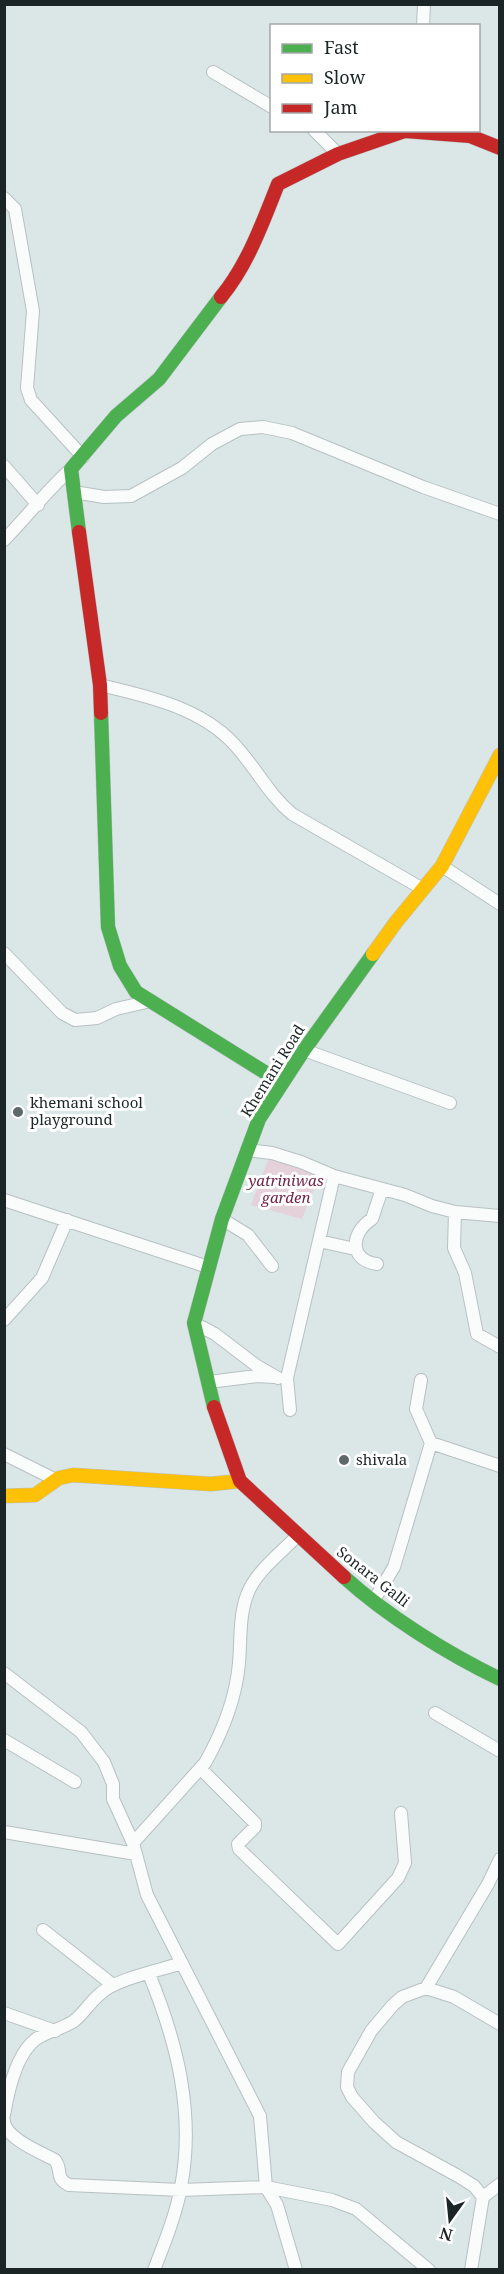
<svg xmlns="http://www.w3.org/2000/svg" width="504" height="2274" font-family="'Noto Serif',serif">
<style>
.green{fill:#e4d1da}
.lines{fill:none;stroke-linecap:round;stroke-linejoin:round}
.street-casing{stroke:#b7c1c2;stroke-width:14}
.fast-casing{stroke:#b7c1c2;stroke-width:15}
.slow-casing{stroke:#b7c1c2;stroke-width:15}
.jam-casing{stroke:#b7c1c2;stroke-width:15}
.street{stroke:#fafbfb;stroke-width:12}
.fast{stroke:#4caf50;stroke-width:14}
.slow{stroke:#ffc107;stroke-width:14}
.jam{stroke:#c62828;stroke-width:14}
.poi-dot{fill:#5f6969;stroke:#fff;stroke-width:2}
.labels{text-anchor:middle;stroke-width:6;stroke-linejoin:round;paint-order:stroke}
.street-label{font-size:15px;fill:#1c2525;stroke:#fff}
.poi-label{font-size:15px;fill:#1c2525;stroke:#fff;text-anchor:start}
.park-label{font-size:15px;font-style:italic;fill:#712347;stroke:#fff}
</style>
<rect width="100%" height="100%" fill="#dbe6e7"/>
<path class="green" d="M 269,1158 L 319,1176 L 302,1219 L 251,1205 Z"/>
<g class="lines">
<defs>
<path id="street" d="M 423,26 L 424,4
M 213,72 L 272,107
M 314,130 L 338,154
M 4,198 L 15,209 L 33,311 L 27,388 L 31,400 L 83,457
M 4,466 L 38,505
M 74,492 L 104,497 L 131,496 L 182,468 L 212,444 L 240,429 L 263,427 L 292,433 L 423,487 L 500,514
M 4,540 C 27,517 46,491 71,469
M 100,685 C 146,696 199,707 233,743 C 255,766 268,794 292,814 L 423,889
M 442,866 L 500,904
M 4,953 L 62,1013 L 75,1020 L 97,1018 L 116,1009 L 151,1001
M 304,1050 L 450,1103
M 247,1150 L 272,1153 L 301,1162 L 334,1176 L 405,1195 L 432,1206 L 455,1212 L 500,1216
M 4,1200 L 208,1267
M 455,1212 L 454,1248 L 465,1273 L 477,1334 L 500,1347
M 222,1219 L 248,1235 L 272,1266
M 319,1241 L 355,1249
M 377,1264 C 348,1260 351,1232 372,1219 L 382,1189
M 4,1320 L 42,1278 L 67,1220
M 194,1323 L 215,1334 L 257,1366 L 278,1378
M 209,1382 L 257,1376 L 274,1377
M 290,1410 L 287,1378 L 334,1176
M 431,1443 L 500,1466
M 4,1454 L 54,1479
M 374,1600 L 394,1567 L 431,1443 L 416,1409 L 421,1380
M 4,1673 L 81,1732 L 104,1762 L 113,1784 L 113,1799 L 133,1843 L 147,1895 L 260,2116 L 266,2187 L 277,2205 L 296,2270
M 435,1713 L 500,1751
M 4,1740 L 75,1782
M 200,1768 L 255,1823 L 255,1827 L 238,1844 L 239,1849 L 338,1944 L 398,1878 L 405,1863 L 401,1813
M 4,1832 L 136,1854
M 133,1843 L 205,1763 C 222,1733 236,1698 239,1663 C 241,1641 239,1616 247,1595 C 255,1572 281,1553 297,1536
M 43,1930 L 113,1985
M 149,1974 C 177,2042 195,2113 181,2187 C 176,2215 164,2244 154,2270
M 426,1988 L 454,1997 L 500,2024
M 4,2013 L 55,2031
M 4,2115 C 8,2091 16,2054 36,2039 C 48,2031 62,2029 74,2021 C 84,2013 90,2002 100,1994 C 115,1979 161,1970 182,1963
M 4,2121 C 5,2138 40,2152 55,2160 C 63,2170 54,2178 69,2185 L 181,2190 L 266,2187 L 332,2200 L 356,2209 L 429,2270
M 483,2197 L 500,2184
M 471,2270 L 483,2197 L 474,2186 L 458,2176 L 396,2142 L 374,2122 L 352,2097 L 347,2087 L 348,2072 L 371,2031 L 393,2005 L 402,1997 L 426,1988 L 488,1884 L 500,1859"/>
<path id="fast" d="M 79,532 L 71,469 L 116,416 L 159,379 L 221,297
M 101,713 L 108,927 L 120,966 L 136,992 L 282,1083
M 214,1407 L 194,1323 L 222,1219 L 259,1119 L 304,1050 L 373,954
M 344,1577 C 387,1616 448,1654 500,1679"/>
<path id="slow" d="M 373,954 L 396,922 L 442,866 L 500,755
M 4,1496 L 35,1495 L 59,1478 L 73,1475 L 211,1484 L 240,1481"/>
<path id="jam" d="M 221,297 C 248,264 262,224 278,184 L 338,154 L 405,131 L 470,136 L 500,148
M 79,532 L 100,685 L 101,713
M 214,1407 L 240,1481 L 344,1577"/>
</defs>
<use href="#street" class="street-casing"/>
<use href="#fast" class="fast-casing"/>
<use href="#slow" class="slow-casing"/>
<use href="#jam" class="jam-casing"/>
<use href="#street" class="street"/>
<use href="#fast" class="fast"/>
<use href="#slow" class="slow"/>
<use href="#jam" class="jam"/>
</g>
<g class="poi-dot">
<circle cx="18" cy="1112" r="6"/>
<circle cx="344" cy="1460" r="6"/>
</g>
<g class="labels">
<g class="street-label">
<text transform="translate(273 1071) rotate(-58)" y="5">Khemani Road</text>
<text transform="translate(373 1577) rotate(38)" y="5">Sonara Galli</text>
</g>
<g class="poi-label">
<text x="30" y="1108">khemani school<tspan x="30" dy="17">playground</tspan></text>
<text x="356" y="1465">shivala</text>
</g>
<g class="park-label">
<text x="286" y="1186">yatriniwas<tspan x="286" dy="17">garden</tspan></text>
</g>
</g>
<rect width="504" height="2274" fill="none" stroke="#1c2525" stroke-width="12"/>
<rect x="270" y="24" width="210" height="108" fill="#ffffff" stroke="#a4a8a8" stroke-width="1.5"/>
<rect x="282" y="44" width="30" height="9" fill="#4caf50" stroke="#a4a8a8" stroke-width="1.5"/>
<text x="324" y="54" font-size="18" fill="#1c2525">Fast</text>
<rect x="282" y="74" width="30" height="9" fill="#ffc107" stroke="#a4a8a8" stroke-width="1.5"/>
<text x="324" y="84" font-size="18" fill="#1c2525">Slow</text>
<rect x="282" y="104" width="30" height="9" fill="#c62828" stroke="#a4a8a8" stroke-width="1.5"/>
<text x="324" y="114" font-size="18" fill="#1c2525">Jam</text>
<g transform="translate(450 2220) rotate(195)" stroke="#ffffff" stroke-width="4.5" paint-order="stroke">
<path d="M0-4.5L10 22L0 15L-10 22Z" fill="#1c2525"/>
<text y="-9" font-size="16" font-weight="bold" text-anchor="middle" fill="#1c2525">N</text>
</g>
</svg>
